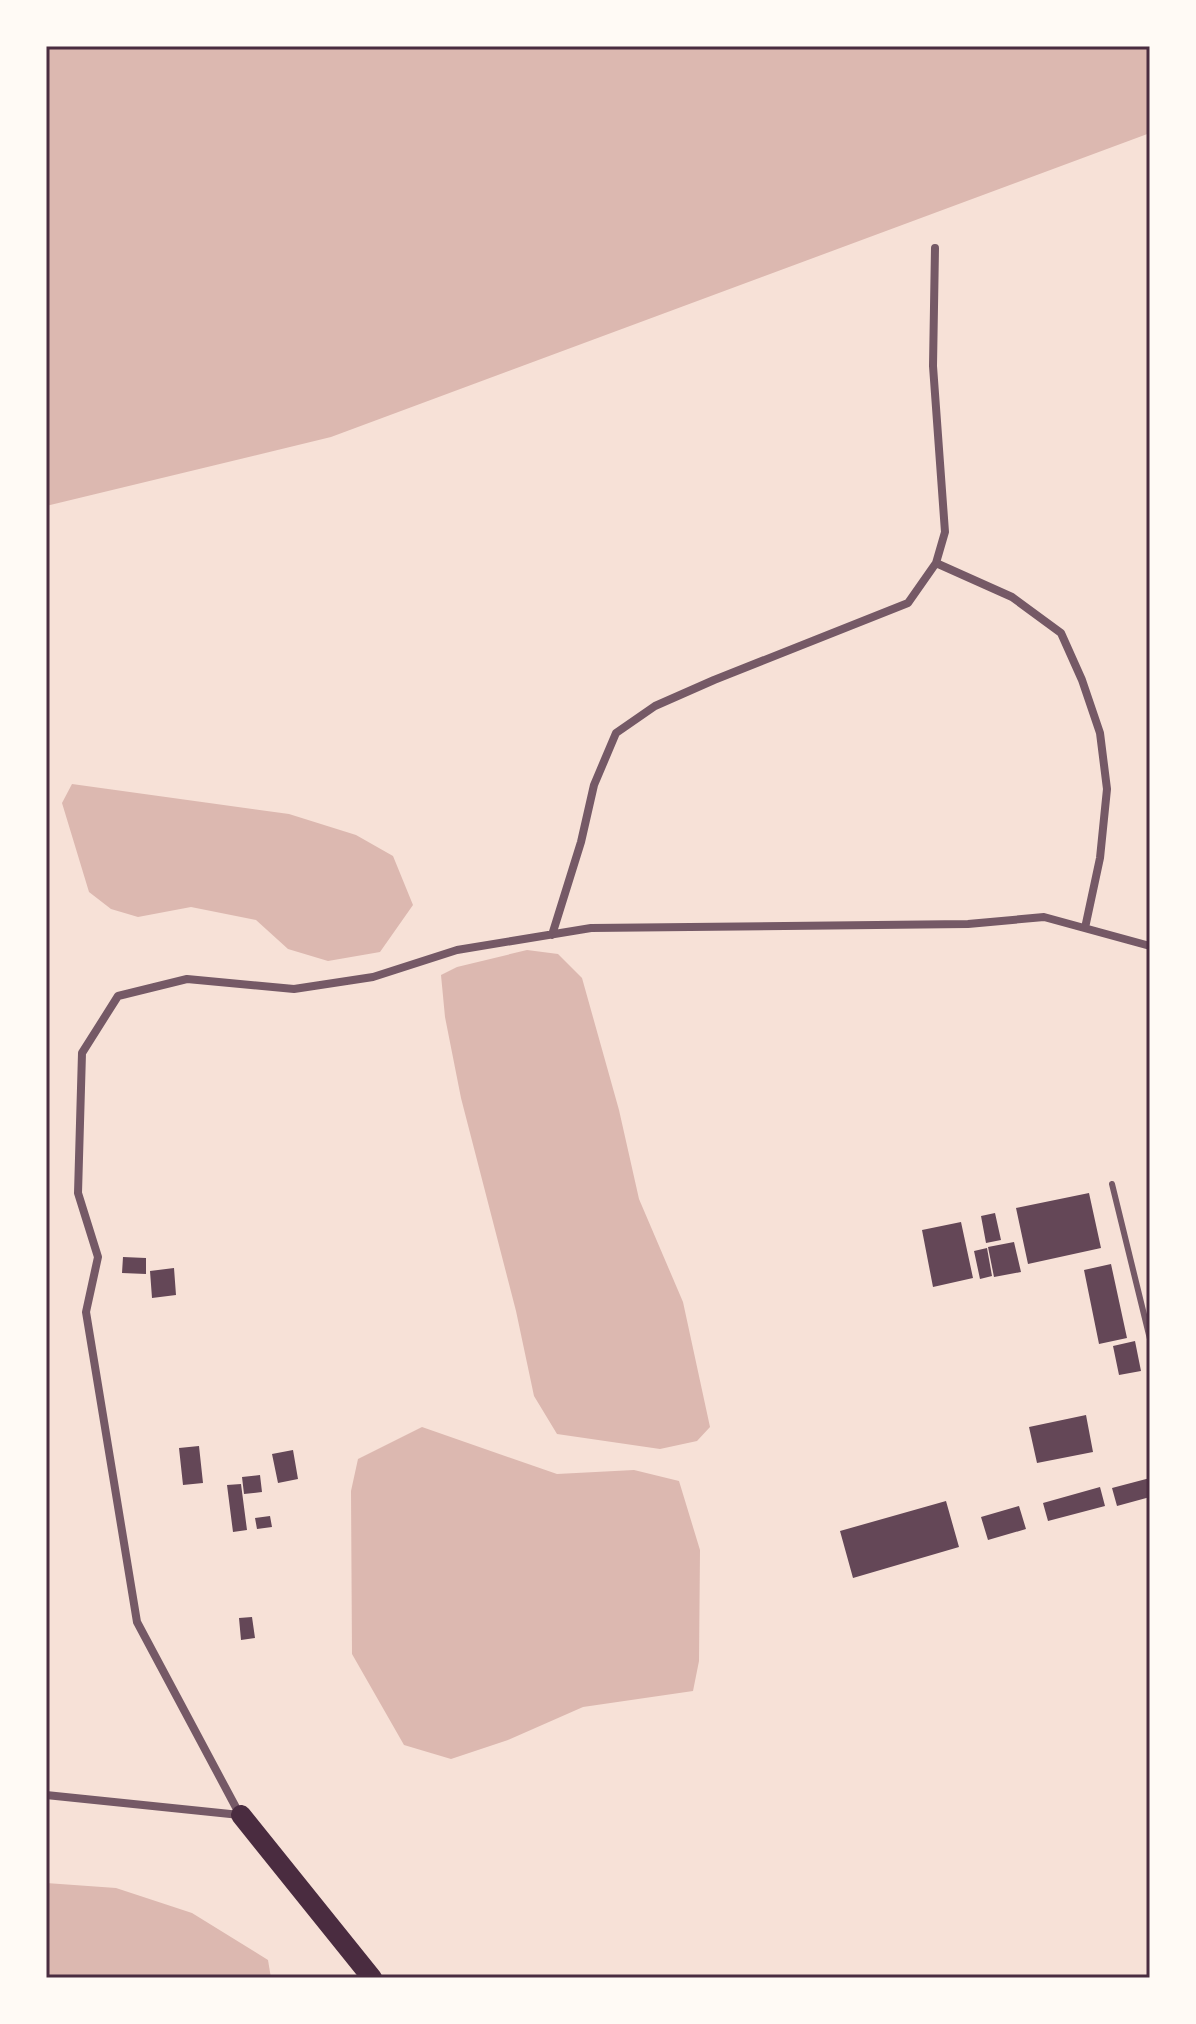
<svg xmlns="http://www.w3.org/2000/svg" width="1196" height="2024" font-family="Ubuntu,sans-serif">
<style>
.water{fill:#dcb8b0}
.building{fill:#644757}
.lines{fill:none;stroke-linecap:round;stroke-linejoin:round}
.service{stroke:#755966;stroke-width:6}
.minor{stroke:#755966;stroke-width:8}
.primary{stroke:#4a2c40;stroke-width:20}
.neatline{fill:none;stroke:#4a2c40;stroke-width:3}
</style>
<rect width="100%" height="100%" fill="#f7e1d7"/>
<path class="water" d="M 46,46 L 1150,46 L 1150,133 L 331,437 L 46,506 Z
M 72,784 L 289,814 L 356,835 L 393,856 L 413,905 L 380,952 L 328,961 L 288,949 L 256,920 L 191,907 L 138,917 L 111,909 L 89,892 L 62,803 Z
M 527,950 L 558,954 L 582,978 L 619,1110 L 639,1199 L 683,1302 L 710,1427 L 697,1441 L 660,1449 L 557,1434 L 534,1396 L 516,1311 L 461,1098 L 445,1017 L 441,975 L 457,967 Z
M 422,1427 L 557,1474 L 634,1470 L 679,1481 L 700,1550 L 699,1661 L 693,1691 L 583,1707 L 508,1740 L 451,1759 L 404,1745 L 352,1654 L 351,1491 L 358,1459 Z
M 46,1883 L 116,1888 L 192,1913 L 268,1960 L 271,1978 L 46,1978 Z"/>
<path class="building" d="M 1089,1193 L 1101,1248 L 1028,1264 L 1016,1208 Z
M 995,1213 L 1001,1240 L 986,1243 L 981,1216 Z
M 961,1222 L 973,1278 L 933,1287 L 922,1230 Z
M 1014,1242 L 1021,1272 L 994,1277 L 988,1247 Z
M 987,1248 L 992,1276 L 980,1279 L 974,1251 Z
M 123,1257 L 146,1258 L 146,1274 L 122,1273 Z
M 1111,1264 L 1127,1338 L 1099,1344 L 1084,1270 Z
M 174,1268 L 176,1295 L 152,1298 L 150,1271 Z
M 1135,1341 L 1141,1371 L 1119,1375 L 1113,1346 Z
M 1086,1415 L 1093,1452 L 1037,1463 L 1029,1427 Z
M 199,1446 L 203,1483 L 183,1485 L 179,1448 Z
M 293,1450 L 298,1479 L 278,1483 L 272,1454 Z
M 260,1475 L 262,1492 L 244,1494 L 242,1477 Z
M 1150,1478 L 1150,1497 L 1117,1506 L 1112,1488 Z
M 241,1484 L 247,1530 L 233,1532 L 227,1485 Z
M 1100,1487 L 1105,1506 L 1048,1521 L 1043,1503 Z
M 946,1501 L 959,1547 L 853,1578 L 840,1531 Z
M 1019,1506 L 1026,1529 L 988,1540 L 981,1517 Z
M 270,1516 L 272,1527 L 257,1529 L 255,1518 Z
M 252,1617 L 255,1638 L 241,1640 L 239,1618 Z"/>
<g class="lines">
<path class="service" d="M 1112,1184 L 1150,1339"/>
<path class="minor" d="M 936,563 L 1012,597 L 1061,633 L 1082,680 L 1100,733 L 1107,789 L 1100,858 L 1085,928
M 552,935 L 581,842 L 594,785 L 616,733 L 655,706 L 714,680 L 908,603 L 936,563 L 945,532 L 933,366 L 935,248
M 46,1795 L 240,1815
M 240,1815 L 137,1622 L 86,1312 L 98,1257 L 78,1193 L 82,1053 L 118,996 L 187,979 L 294,989 L 373,977 L 457,950 L 591,928 L 968,924 L 1044,917 L 1150,946"/>
<path class="primary" d="M 241,1815 L 372,1978"/>
</g>
<rect width="1196" height="2024" fill="none" stroke="#fffaf5" stroke-width="96"/>
<rect x="48" y="48" width="1100" height="1928" class="neatline"/>
</svg>
